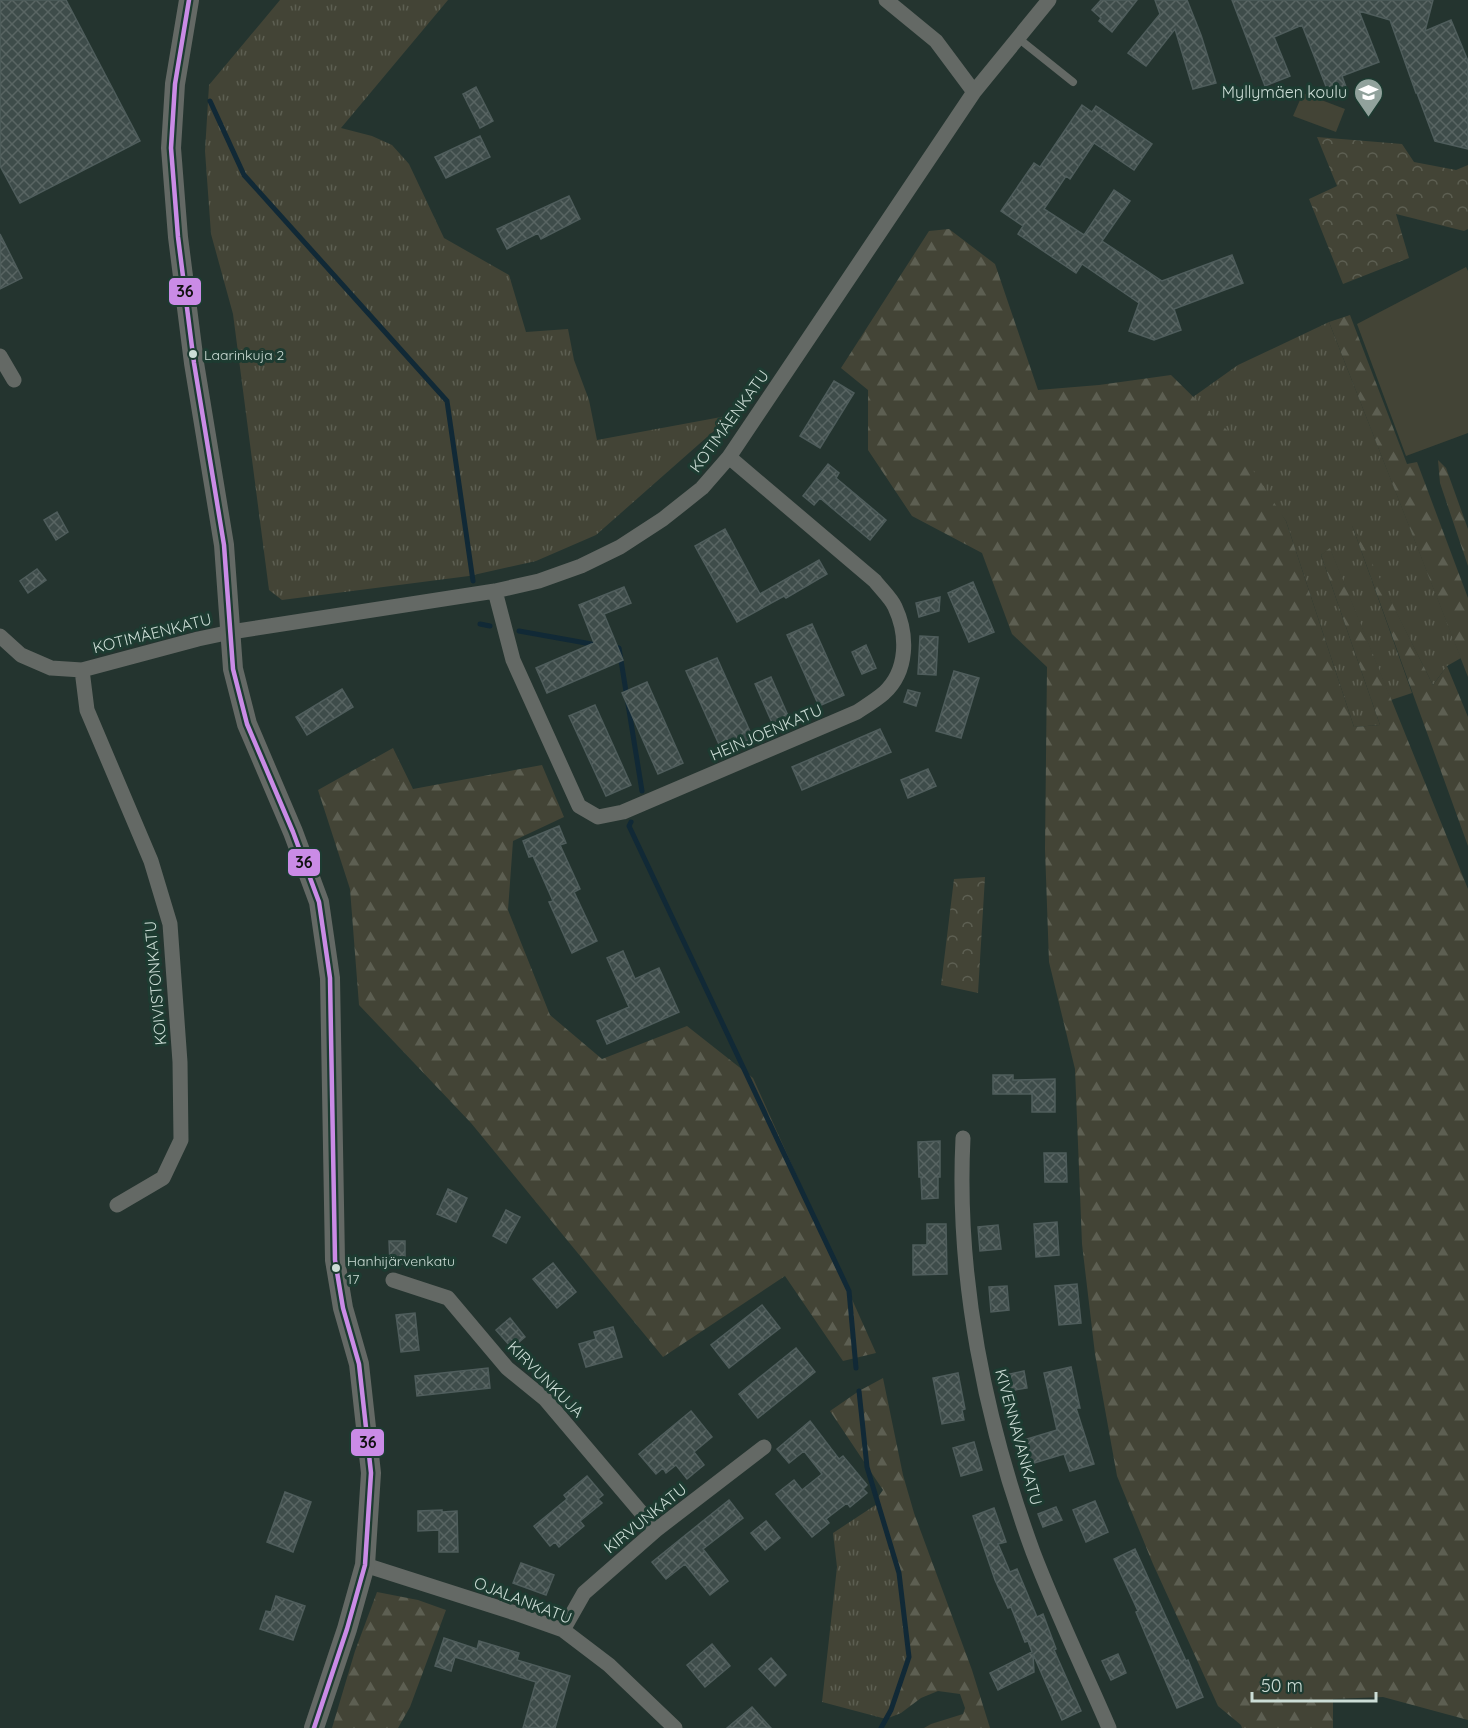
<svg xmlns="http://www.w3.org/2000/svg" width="1468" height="1728" font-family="Quicksand,sans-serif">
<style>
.grass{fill:url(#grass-tufts)}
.forest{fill:url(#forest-firs)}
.park{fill:url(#park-crowns)}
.garden{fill:#434436}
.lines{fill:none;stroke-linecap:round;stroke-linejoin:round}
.stream{stroke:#112936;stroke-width:5}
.building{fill:url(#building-cross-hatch);stroke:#4f5d5c;stroke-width:1.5}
.service{stroke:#646965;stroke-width:8}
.minor{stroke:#646965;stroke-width:15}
.tertiary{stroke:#646965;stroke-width:20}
.bus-1-casing{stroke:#1d3b31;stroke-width:9}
.bus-1{stroke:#ca8be6;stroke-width:4.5}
.bus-dot{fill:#ccddd6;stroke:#1d3b31;stroke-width:2}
.labels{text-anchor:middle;stroke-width:6;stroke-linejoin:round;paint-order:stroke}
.bus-label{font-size:14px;fill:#ccddd6;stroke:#1d3b31;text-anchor:start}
.poi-label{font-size:16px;fill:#ccddd6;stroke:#1d3b31;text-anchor:end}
.street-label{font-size:16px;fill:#ccddd6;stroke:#1d3b31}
.line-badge{stroke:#1d3b31;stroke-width:2}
.pale-badge-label{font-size:16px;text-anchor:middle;font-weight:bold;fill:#111}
</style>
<defs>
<pattern id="grass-tufts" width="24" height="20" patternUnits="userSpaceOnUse" patternTransform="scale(1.5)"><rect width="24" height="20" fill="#434436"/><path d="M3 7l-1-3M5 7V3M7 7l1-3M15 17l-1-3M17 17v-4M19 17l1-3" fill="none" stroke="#5d5f52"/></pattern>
<pattern id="forest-firs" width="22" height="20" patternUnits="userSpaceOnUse" patternTransform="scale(1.5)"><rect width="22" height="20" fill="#434436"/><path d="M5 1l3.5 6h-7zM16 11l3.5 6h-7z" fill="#5d5f52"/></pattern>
<pattern id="park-crowns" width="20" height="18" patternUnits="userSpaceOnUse" patternTransform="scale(1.5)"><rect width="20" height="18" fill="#434436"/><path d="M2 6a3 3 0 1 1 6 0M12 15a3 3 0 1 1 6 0" fill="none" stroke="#5d5f52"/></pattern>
<pattern id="building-cross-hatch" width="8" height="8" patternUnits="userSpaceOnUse" patternTransform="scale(1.5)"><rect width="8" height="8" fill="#3e4c4a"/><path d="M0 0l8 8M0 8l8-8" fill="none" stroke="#596563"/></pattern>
</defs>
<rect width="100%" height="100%" fill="#24342f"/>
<path class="grass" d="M 280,0 L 448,0 L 341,128 L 372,136 L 392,145 L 409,164 L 444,238 L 509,275 L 526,332 L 568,329 L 574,360 L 589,400 L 597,440 L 732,415 L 596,535 L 536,561 L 469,576 L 282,600 L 269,590 L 233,314 L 211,234 L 205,151 L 209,85 Z
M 1329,322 L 1461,658 L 1447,666 L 1433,685 L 1352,525 L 1412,693 L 1391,700 L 1330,549 L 1321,555 L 1380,725 L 1354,727 L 1286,521 L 1193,397 L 1238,365 Z
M 877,1504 L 899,1573 L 909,1657 L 891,1710 L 886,1719 L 822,1702 L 837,1567 L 833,1533 Z"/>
<path class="forest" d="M 949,229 L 995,264 L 1038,390 L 1099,385 L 1171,375 L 1227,430 L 1286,521 L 1354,727 L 1380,725 L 1321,555 L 1330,548 L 1468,889 L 1468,1720 L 1383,1697 L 1333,1699 L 1333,1728 L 1242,1728 L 1241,1725 L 1218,1706 L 1153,1564 L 1117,1476 L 1095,1354 L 1082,1244 L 1075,1069 L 1049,962 L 1045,849 L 1047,667 L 1012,634 L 982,553 L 912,516 L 868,450 L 868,390 L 841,368 L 929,231 Z
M 1350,315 L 1407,464 L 1417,462 L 1468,598 L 1468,677 L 1329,322 Z
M 1438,460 L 1446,468 L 1468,529 L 1468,566 L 1440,483 Z
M 1349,517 L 1433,685 L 1447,666 L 1468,717 L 1468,846 Z
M 393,748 L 413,789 L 542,765 L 564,817 L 513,841 L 508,910 L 550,1015 L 602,1059 L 687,1026 L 753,1078 L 876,1353 L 843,1361 L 785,1276 L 663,1357 L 471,1123 L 359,1005 L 350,889 L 318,790 Z
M 883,1378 L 903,1475 L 914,1513 L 972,1670 L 990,1728 L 924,1728 L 931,1724 L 963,1714 L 965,1708 L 960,1694 L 938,1691 L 921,1698 L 901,1713 L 886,1719 L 891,1710 L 909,1657 L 899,1573 L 876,1500 L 883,1490 L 830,1411 L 859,1391 Z
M 377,1592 L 418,1600 L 446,1610 L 410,1707 L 398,1728 L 332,1728 L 355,1651 Z"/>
<path class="park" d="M 1317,137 L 1402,144 L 1414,162 L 1456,170 L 1468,165 L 1468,229 L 1464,231 L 1396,214 L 1409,258 L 1343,284 L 1309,199 L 1337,186 Z
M 985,877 L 978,993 L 941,985 L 954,879 Z"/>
<path class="garden" d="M 1303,93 L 1345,109 L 1336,132 L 1293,116 Z
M 1466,267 L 1468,271 L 1468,433 L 1406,456 L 1357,324 Z"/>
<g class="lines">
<path class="stream" d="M 210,101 L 244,175 L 447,401 L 473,581
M 480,624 L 490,626
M 519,631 L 597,645
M 612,647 L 619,648 L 642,791
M 631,822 L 629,826 L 849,1291 L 856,1368
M 859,1391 L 867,1467 L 899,1573 L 909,1657 L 891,1710 L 881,1728"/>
</g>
<path class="building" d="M 0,0 L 66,0 L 140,141 L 20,203 L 0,166 Z
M 1101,0 L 1137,0 L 1112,32 L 1099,21 L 1101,18 L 1092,10 Z
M 1155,0 L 1187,0 L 1201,35 L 1216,83 L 1193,89 L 1175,29 L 1146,66 L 1128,53 L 1160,14 Z
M 1232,0 L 1433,0 L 1425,31 L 1451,20 L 1468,61 L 1468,149 L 1435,141 L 1417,93 L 1416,93 L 1390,20 L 1359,11 L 1379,62 L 1342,76 L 1346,87 L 1329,94 L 1302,25 L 1274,37 L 1290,76 L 1265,86 Z
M 476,87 L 493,121 L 480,128 L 463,94 Z
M 1082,105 L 1092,112 L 1096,106 L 1152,144 L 1134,170 L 1094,143 L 1070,179 L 1066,176 L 1044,209 L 1084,235 L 1114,190 L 1130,201 L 1102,241 L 1162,281 L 1232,255 L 1243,283 L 1174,309 L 1181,330 L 1154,340 L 1129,331 L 1139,303 L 1082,264 L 1076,273 L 1018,234 L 1023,226 L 1001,211 L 1034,163 L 1040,167 Z
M 480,136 L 490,157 L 446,178 L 435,157 Z
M 569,196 L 580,219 L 541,239 L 538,233 L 507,249 L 497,229 Z
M 0,234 L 22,278 L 0,289 Z
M 834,381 L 854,393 L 820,448 L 800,436 Z
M 828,464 L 839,473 L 836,478 L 886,520 L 870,540 L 820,498 L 814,505 L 803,496 Z
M 57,512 L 68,532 L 56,540 L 44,520 Z
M 725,529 L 760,594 L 819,560 L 827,574 L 786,598 L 784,596 L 737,622 L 695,546 Z
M 37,569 L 46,580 L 28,593 L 20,581 Z
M 973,582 L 994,632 L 969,642 L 948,593 Z
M 624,587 L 631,603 L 604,614 L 623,660 L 547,693 L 536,668 L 594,643 L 579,605 Z
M 940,597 L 939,611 L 919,617 L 916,603 Z
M 812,624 L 844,695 L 819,706 L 787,635 Z
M 920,636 L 938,637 L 936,675 L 918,674 Z
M 866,645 L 876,668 L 862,674 L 852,652 Z
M 717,658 L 753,738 L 722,751 L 686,671 Z
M 954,671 L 979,678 L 961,738 L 936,731 Z
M 771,677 L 790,720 L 774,727 L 755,684 Z
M 647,682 L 683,763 L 658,774 L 622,693 Z
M 342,689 L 353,707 L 307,735 L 296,717 Z
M 908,690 L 920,693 L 916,706 L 904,702 Z
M 595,705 L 631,785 L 606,796 L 569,716 Z
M 880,729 L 891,752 L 802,790 L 792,767 Z
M 928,769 L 936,786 L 908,798 L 901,780 Z
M 559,826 L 566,843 L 560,845 L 580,889 L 574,892 L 597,941 L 572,953 L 549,902 L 553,901 L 533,856 L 529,857 L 523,841 Z
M 623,951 L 635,979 L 659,968 L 679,1012 L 607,1044 L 597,1021 L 629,1007 L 607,958 Z
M 993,1075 L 1013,1075 L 1013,1080 L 1055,1079 L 1055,1112 L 1032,1112 L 1032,1094 L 993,1094 Z
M 940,1141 L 940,1177 L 938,1177 L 938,1198 L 922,1199 L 921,1177 L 919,1177 L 918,1142 Z
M 1044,1153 L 1066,1153 L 1067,1182 L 1045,1182 Z
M 448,1189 L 467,1198 L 456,1222 L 437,1214 Z
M 506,1210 L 520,1217 L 506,1243 L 493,1236 Z
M 1057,1222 L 1059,1255 L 1036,1257 L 1034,1224 Z
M 927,1224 L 946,1224 L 947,1274 L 913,1275 L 913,1245 L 927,1245 Z
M 998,1225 L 1001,1249 L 980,1251 L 978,1227 Z
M 389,1241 L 405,1241 L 405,1264 L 390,1264 Z
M 553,1263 L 576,1292 L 557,1308 L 533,1279 Z
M 1077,1284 L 1081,1323 L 1059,1325 L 1055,1286 Z
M 1007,1286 L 1009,1310 L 991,1312 L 989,1287 Z
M 762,1305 L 780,1328 L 729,1368 L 711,1345 Z
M 415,1313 L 419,1350 L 401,1352 L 396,1315 Z
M 510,1318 L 525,1337 L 512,1348 L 496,1330 Z
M 613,1327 L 622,1357 L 586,1367 L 579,1344 L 596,1339 L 594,1332 Z
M 796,1348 L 815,1372 L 758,1418 L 739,1394 Z
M 1071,1367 L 1080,1408 L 1076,1408 L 1094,1464 L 1070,1471 L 1064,1454 L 1024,1466 L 1017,1442 L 1057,1430 L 1044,1373 Z
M 488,1368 L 490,1388 L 417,1396 L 415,1376 Z
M 1024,1371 L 1027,1388 L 1008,1391 L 1005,1375 Z
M 958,1373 L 965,1409 L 962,1410 L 964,1420 L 942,1424 L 933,1378 Z
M 691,1411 L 712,1437 L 694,1452 L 704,1465 L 687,1479 L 676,1465 L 666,1473 L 663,1468 L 656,1474 L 639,1454 Z
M 810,1421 L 839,1459 L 843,1456 L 867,1485 L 863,1489 L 867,1493 L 850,1507 L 847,1503 L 826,1519 L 829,1523 L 812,1537 L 776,1494 L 794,1480 L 802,1490 L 822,1474 L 804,1451 L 789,1463 L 777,1449 Z
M 974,1442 L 982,1470 L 961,1476 L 953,1448 Z
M 587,1476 L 603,1495 L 598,1499 L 602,1503 L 580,1521 L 584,1526 L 559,1547 L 555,1542 L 550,1546 L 534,1526 L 567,1499 L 564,1495 Z
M 285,1492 L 311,1502 L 293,1552 L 267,1542 Z
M 729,1500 L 743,1518 L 703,1549 L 728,1581 L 710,1595 L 685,1564 L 666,1579 L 652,1562 Z
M 1095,1501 L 1108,1532 L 1086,1542 L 1073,1510 Z
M 1056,1507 L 1062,1520 L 1043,1527 L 1038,1514 Z
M 994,1508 L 1006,1542 L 998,1544 L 1010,1572 L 1017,1569 L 1037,1617 L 1043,1614 L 1056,1649 L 1054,1650 L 1081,1711 L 1062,1720 L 1033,1654 L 1034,1672 L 998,1690 L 990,1673 L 1032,1652 L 1028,1641 L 1025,1642 L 1011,1607 L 1008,1608 L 995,1580 L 973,1516 Z
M 442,1510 L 442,1512 L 457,1511 L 458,1552 L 439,1552 L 439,1530 L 418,1531 L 418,1511 Z
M 766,1521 L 780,1538 L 765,1550 L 751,1533 Z
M 1135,1549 L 1186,1661 L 1188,1660 L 1203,1697 L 1177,1708 L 1136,1612 L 1138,1611 L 1114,1559 Z
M 521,1563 L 554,1575 L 546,1595 L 513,1583 Z
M 276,1596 L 305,1606 L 293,1640 L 260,1629 L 266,1611 L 271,1612 Z
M 444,1638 L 477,1649 L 479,1641 L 519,1653 L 517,1660 L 570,1676 L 555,1728 L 523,1728 L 536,1682 L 455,1657 L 451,1671 L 435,1666 Z
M 712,1644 L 730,1666 L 705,1687 L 687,1665 Z
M 1118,1654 L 1126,1673 L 1111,1680 L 1102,1661 Z
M 771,1658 L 786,1675 L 775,1686 L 759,1669 Z
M 752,1707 L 771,1728 L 727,1728 Z"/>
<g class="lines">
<path class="service" d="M 1018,38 L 1073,82"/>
<path class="minor" d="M 886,0 L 936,41 L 974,92
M 0,356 L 14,380
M 495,591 L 513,660 L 579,806 L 598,817 L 623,812 L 857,712 C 866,706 876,700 884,693 C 908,671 908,635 895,607 C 891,598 881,589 875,581 L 729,457
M 0,636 L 21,655 L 51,668 L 82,670 L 198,639 L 231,632 L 495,591 L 539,581 L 581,566 L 620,547 L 663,519 L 702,488 L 729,457 L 974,92 L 1049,0
M 82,670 L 87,710 L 151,861 L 170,924 L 180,1062 L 181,1140 L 163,1178 L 117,1205
M 963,1138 C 956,1278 985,1421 1033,1552 C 1056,1612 1084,1670 1109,1728
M 393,1280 L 448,1298 L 507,1368 L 545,1399 L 656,1530
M 365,1565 L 515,1613 L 563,1630 L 609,1665 L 675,1728
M 563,1630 L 584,1593 L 656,1530 L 764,1447"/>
<path class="tertiary" d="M 189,0 L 175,84 L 171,148 L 178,237 L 194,363 L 224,545 L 233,669 L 247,724 L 293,832 L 319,902 L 330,978 L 335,1260 L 343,1308 L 359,1364 L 371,1473 L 365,1565 L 347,1629 L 314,1728"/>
<defs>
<path id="bus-1" d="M 189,0 L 175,84 L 171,148 L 178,237 L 194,363 L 224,545 L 233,669 L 247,724 L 293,832 L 319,902 L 330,978 L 335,1260 L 343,1308 L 359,1364 L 371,1473 L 365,1565 L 347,1629 L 314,1728"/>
</defs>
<use href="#bus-1" class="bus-1-casing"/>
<use href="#bus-1" class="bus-1"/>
</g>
<defs>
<symbol id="school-pin" viewBox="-11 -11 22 30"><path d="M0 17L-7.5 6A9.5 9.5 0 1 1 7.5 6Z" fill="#91a29c" stroke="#1d3b31"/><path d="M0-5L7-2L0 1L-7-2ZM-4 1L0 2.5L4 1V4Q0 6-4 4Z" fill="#fff"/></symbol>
</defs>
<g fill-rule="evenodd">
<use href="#school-pin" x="1352" y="76" width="33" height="45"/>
</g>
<g class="bus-dot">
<circle cx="193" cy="354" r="5"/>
<circle cx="336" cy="1268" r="5"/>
</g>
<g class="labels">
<g class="bus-label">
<text x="204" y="360">Laarinkuja 2</text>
<text x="347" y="1266">Hanhijärvenkatu<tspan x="347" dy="18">17</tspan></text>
</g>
<g class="poi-label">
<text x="1347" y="98">Myllymäen koulu</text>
</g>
<g class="street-label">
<text transform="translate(729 421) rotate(-54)" y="6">KOTIMÄENKATU</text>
<text transform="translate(152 633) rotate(-14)" y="6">KOTIMÄENKATU</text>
<text transform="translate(766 732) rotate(-23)" y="6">HEINJOENKATU</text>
<text transform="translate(155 983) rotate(-95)" y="6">KOIVISTONKATU</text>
<text transform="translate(546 1379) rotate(45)" y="6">KIRVUNKUJA</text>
<text transform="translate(1019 1437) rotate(75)" y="6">KIVENNAVANKATU</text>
<text transform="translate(645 1518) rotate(-39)" y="6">KIRVUNKATU</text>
<text transform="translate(523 1600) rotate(21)" y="6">OJALANKATU</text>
</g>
</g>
<g class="line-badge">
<rect x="168" y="277" width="34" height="29" rx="6" fill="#ca8be6"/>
<rect x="287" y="848" width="34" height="29" rx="6" fill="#ca8be6"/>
<rect x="350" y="1428" width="35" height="29" rx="6" fill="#ca8be6"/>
</g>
<g class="pale-badge-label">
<text x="185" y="297">36</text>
<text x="304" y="868">36</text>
<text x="368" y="1448">36</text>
</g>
<path d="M1252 1692v9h124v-9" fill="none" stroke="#ccddd6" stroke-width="3"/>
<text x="1261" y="1692" font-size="18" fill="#ccddd6" stroke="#1d3b31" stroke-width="4.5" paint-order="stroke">50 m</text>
</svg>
